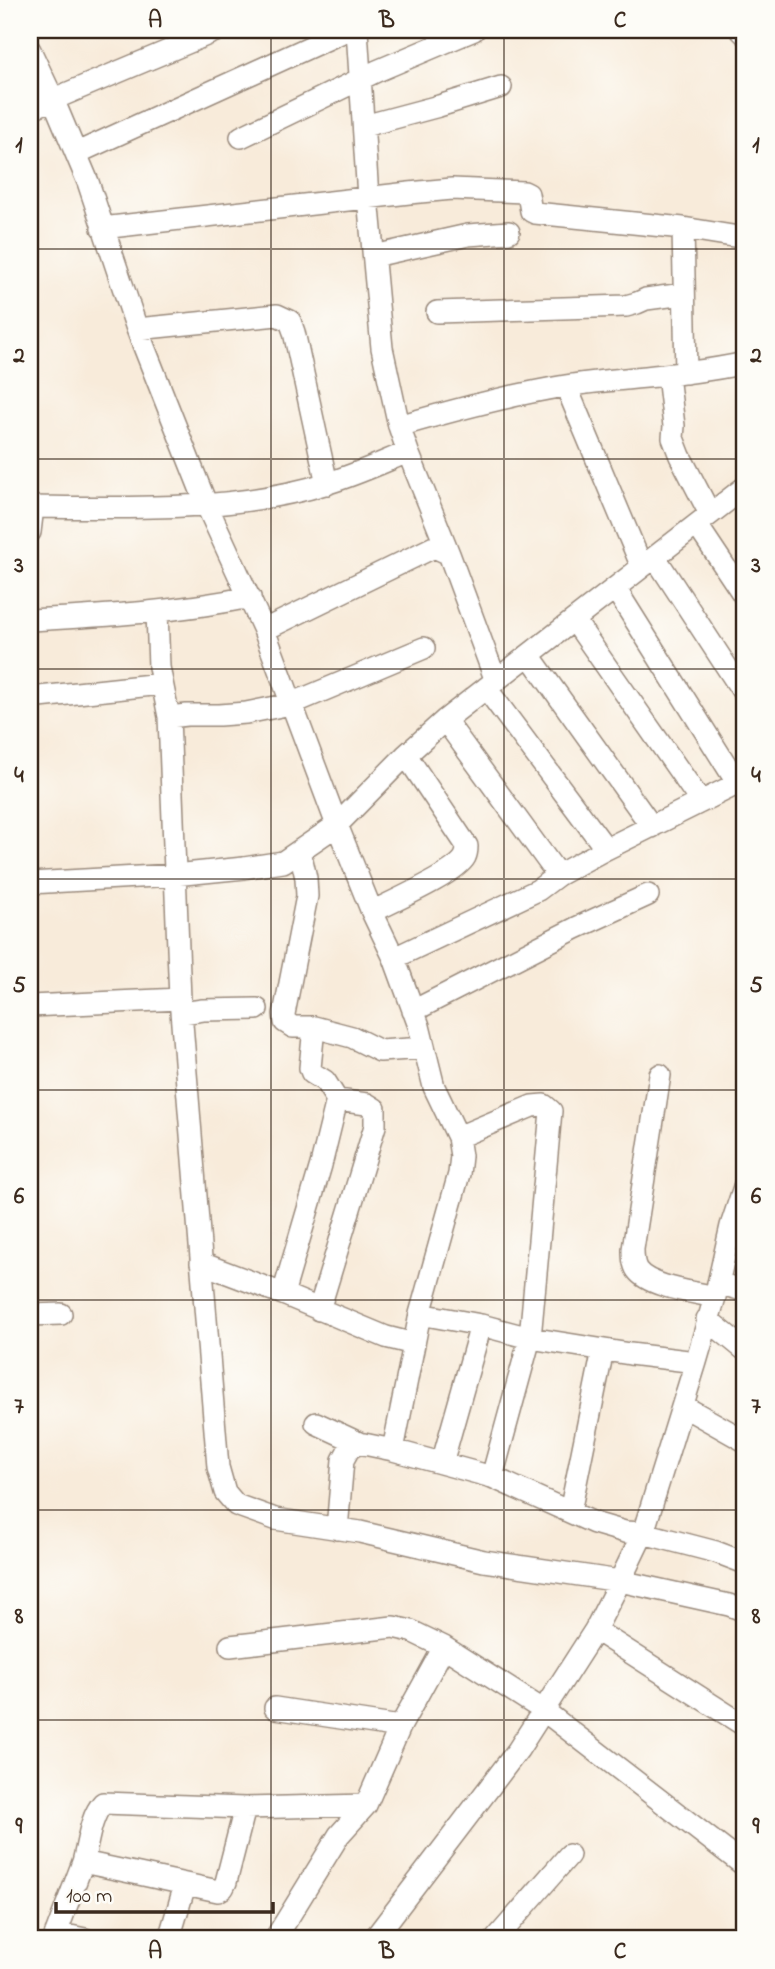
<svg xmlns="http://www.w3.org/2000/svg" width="775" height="1969" font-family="'Indie Flower',sans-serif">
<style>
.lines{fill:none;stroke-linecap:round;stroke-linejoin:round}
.minor-casing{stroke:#9a8a7c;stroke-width:24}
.minor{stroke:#fff;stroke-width:21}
.grid{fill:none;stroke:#3b2a1e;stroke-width:2;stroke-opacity:0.55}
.neatline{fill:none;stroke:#3b2a1e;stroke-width:2.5}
.grid-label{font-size:23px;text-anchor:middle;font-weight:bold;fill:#3b2a1e}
</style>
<rect width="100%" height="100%" fill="#fdfcf7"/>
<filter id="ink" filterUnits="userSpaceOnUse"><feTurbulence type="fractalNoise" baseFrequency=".0143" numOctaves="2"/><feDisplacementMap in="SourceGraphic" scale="14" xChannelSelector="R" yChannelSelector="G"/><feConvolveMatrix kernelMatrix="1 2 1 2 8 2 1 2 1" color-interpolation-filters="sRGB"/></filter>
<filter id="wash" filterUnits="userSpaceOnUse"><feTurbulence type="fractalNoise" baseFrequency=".00686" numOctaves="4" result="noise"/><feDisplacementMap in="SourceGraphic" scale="28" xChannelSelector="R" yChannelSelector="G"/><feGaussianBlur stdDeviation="1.57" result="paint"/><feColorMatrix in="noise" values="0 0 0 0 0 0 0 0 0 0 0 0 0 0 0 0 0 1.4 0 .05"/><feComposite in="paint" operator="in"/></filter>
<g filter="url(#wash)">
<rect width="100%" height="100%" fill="#f8ebda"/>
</g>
<g filter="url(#ink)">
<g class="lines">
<defs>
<path id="minor" d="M 357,30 L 368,197 L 382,348 L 399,426 L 408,452 L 449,554
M 741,30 L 745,34
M 30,50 L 53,99 L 88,182 L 137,329 L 207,506 L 264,630 L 337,825 L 372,912 L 394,958 L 419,1026 L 434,1087 L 458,1137 L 461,1156 L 459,1174 L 420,1314 L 393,1450
M 30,109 L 218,30
M 364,126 L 439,106 L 501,87
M 241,137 L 377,71 L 474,30
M 77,153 L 347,30
M 102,228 L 409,193 L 452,189 L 524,192 L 528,194 L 531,211 L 535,213 L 683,228 L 745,238
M 683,228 L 686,373
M 374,256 L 468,235 L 509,232
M 437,312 L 626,306 L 637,303 L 646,299 L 684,294
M 137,329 L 277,315 L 290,321 L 294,332 L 327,484
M 668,375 L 674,426 L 673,438 L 680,456 L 710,514
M 566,386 L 642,567
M 399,426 C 454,410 509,395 565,386 C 625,377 686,376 745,363
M 30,507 C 125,508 236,512 328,483 C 355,475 381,463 408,452
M 697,525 L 745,597
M 30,532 L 33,507
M 655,557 L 745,695
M 615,588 L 738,784
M 157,612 L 159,667 L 169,717 L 187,715 L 219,715 L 246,713 L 291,704 L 424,648
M 30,620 C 104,616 177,612 250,597
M 574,620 L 701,802
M 264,630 L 434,547 L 449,554 L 496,681
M 529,655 L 652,827
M 486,688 L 606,849
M 30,698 L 161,684
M 169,717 L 180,999 L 218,1467 L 225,1492 L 236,1505 L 275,1519 L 360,1532 L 484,1561 L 620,1581 L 729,1605 L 745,1611
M 445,720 L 558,875
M 300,851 L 306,878 L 307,896 L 284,1014 L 285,1022 L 293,1027 L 314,1027
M 30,883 L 174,875 L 244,868 L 283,862 L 337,825 L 406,755 L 445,720 L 745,487
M 372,912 C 391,902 456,874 465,857 C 466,855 467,850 467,846 L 406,755
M 394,958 L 538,890 L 558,875 L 606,849 L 745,780
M 30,1006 L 180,999
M 413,1011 L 576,928 L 648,895
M 182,1013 L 203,1010 L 257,1009
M 660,1075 L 633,1249 C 633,1256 633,1264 637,1270 C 649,1287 694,1292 715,1297
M 458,1137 L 532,1106 L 544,1105 L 551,1111 L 530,1338 L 492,1477
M 201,1263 L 283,1294 L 386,1337 L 414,1344
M 718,1283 L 745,1291
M 283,1294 L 321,1165 L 337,1100 L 325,1081 L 312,1073 L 310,1068 L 314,1027 L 352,1037 L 380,1051 L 424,1048
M 319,1310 L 375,1126 L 375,1109 L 367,1104 L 337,1100
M 420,1314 L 481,1325 L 530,1338 L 630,1354 L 696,1362
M 30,1315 L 61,1314
M 707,1319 L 745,1350
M 683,1406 L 745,1441
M 316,1423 L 359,1443
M 442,1463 L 481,1325
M 570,1512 L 603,1350
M 337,1529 L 343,1460 L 349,1449 L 359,1443 L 393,1450 L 492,1477 L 594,1523 L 625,1532 L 643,1533 L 716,1552 L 745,1563
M 595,1630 L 745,1726
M 230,1646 L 393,1627 L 411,1631 L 444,1647 L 543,1710 L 745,1866
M 275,1708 L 400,1727
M 245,1808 L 226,1882 L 223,1888 L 218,1891 L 83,1862 C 88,1844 90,1817 103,1803 L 245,1808 L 366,1805
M 56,1933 L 85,1939
M 54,1939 L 83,1862
M 169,1939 L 185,1885
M 275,1939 L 339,1835 L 366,1805 L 400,1727 L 444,1647
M 374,1939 L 518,1750 L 595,1630 L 620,1581 L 643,1533 L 696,1362 L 715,1297 L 731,1226 L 745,1184
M 496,1939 L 569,1855"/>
</defs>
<use href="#minor" class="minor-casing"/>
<use href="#minor" class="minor"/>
</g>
</g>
<path class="grid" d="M 271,30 L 271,1939M 504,30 L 504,1939M 30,249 L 745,249M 30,459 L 745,459M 30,669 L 745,669M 30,879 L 745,879M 30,1090 L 745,1090M 30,1300 L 745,1300M 30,1510 L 745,1510M 30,1720 L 745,1720"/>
<rect width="775" height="1969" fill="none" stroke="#fdfcf7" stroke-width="77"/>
<path d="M56 1902v10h217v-10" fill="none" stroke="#3b2a1e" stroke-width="3.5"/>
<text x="66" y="1902" font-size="21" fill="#3b2a1e" stroke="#fdfcf7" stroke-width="5" paint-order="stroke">100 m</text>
<rect x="38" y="38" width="698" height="1892" class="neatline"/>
<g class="grid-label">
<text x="155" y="27">A</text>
<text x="387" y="27">B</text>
<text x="620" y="27">C</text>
<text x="19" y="152">1</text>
<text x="756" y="152">1</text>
<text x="19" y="362">2</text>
<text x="756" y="362">2</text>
<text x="19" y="572">3</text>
<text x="756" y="572">3</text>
<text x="19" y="782">4</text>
<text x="756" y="782">4</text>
<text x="19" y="992">5</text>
<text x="756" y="992">5</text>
<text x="19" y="1203">6</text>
<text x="756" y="1203">6</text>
<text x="19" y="1413">7</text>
<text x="756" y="1413">7</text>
<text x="19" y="1623">8</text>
<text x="756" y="1623">8</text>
<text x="19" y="1833">9</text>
<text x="756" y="1833">9</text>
<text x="155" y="1958">A</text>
<text x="387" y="1958">B</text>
<text x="620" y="1958">C</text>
</g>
</svg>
